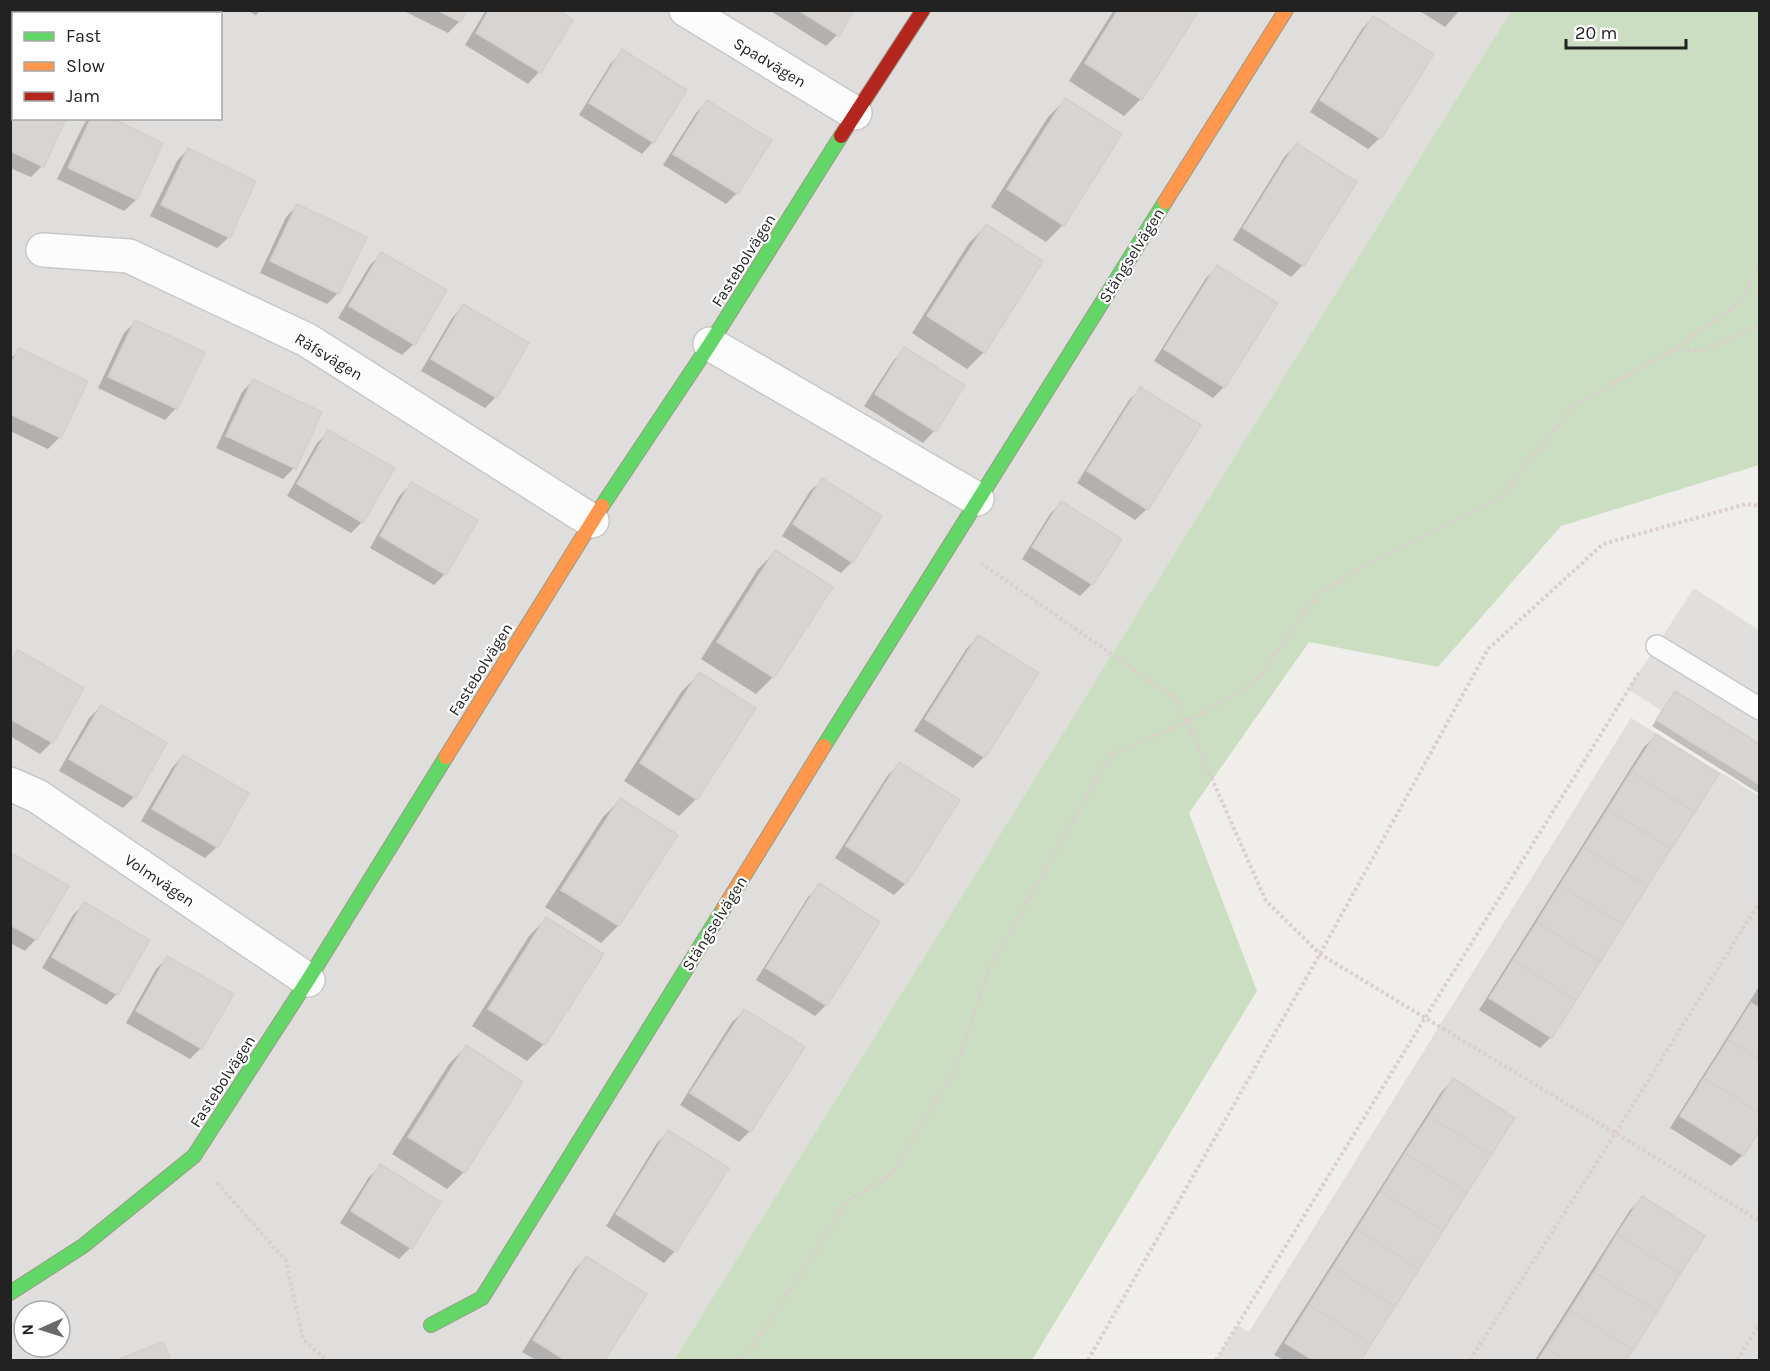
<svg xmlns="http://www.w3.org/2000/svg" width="1770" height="1371" font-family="Karla,sans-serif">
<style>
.residential{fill:#dfdedc;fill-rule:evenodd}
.forest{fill:#cbdec1}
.parking{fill:#e0dfde}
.shadow{fill:#0003}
.building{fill:#d7d4d2;stroke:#d3d0cc;stroke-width:1.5}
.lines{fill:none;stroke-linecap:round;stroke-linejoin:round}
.lane-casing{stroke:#c9c8c7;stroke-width:24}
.street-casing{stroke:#c9c8c7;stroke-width:36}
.fast-casing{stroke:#999a82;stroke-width:16}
.slow-casing{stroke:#999a82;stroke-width:16}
.jam-casing{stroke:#999a82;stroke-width:16}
.path{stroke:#dccecd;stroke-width:4;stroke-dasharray:3 3;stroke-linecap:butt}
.lane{stroke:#fdfcfc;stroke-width:21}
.street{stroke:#fdfcfc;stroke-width:33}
.fast{stroke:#63d668;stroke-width:14}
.slow{stroke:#ff974d;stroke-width:14}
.jam{stroke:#b3261e;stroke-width:14}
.labels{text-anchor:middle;stroke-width:4.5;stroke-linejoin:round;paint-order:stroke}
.street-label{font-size:16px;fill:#222;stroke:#fff}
</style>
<rect width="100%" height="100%" fill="#f0eeeb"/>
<path class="residential" d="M 10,11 L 1511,11 L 674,1360 L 11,1360 ZM 14,14 L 220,14 L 220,118 L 14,118 ZM 24,1311 L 60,1311 L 60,1347 L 24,1347 Z
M 1631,718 L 1759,796 L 1759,1360 L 1295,1360 L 1249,1332 Z"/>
<path class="forest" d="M 1511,11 L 1759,11 L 1759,465 L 1561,526 L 1438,667 L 1309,642 L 1189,813 L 1257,991 L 1032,1360 L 674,1360 Z"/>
<path class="parking" d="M 603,261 L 695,317 L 606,462 L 515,406 Z
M 1694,588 L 1759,630 L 1759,774 L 1628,689 Z
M 1238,1325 L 1249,1332 L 1295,1360 L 1216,1360 Z"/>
<path class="shadow" d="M 246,10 L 261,10 L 256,15 Z
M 402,10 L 465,10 L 460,21 L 448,33 Z
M 486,10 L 556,10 L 571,20 L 539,72 L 528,84 L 465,45 Z
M 769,10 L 852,10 L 837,35 L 826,46 Z
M 1114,10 L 1197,10 L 1141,99 L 1124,116 L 1069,81 Z
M 1418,10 L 1460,10 L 1445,27 Z
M 1373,17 L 1380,138 L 1368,149 L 1310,112 L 1362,29 Z
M 623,51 L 685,90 L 653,142 L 642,154 L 579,115 L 611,63 Z
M 10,83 L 14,118 L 42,166 L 31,177 L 10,168 Z
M 1065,100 L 1120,135 L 1063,225 L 1046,242 L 991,207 L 1048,117 Z
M 707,102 L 737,193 L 726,204 L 663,165 L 696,113 Z
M 89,118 L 108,118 L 161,144 L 136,200 L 124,211 L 57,179 L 84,124 Z
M 1296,145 L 1355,182 L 1303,265 L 1291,277 L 1233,240 L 1285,156 Z
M 188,149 L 229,237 L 217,248 L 150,216 L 177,161 Z
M 297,206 L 338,293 L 327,304 L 260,273 L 286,217 Z
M 986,226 L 984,352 L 967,369 L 912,333 L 969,243 Z
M 381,254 L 414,344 L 402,355 L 338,318 L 370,265 Z
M 1218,267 L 1224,387 L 1213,398 L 1154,361 L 1206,278 Z
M 463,306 L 496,397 L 485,408 L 421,371 L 452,318 Z
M 136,321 L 176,408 L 165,420 L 98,388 L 124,333 Z
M 904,349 L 963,386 L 934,431 L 923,443 L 864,406 L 893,361 Z
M 19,350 L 60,437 L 48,449 L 10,431 L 10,359 Z
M 253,381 L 294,468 L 283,479 L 216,448 L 242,392 Z
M 1140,389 L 1147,509 L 1135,520 L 1077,483 L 1129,400 Z
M 329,432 L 362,522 L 351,533 L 287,496 L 317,443 Z
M 822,480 L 852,562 L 841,573 L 782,536 L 810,491 Z
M 412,483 L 445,574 L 434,585 L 370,548 L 400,495 Z
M 1061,503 L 1120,540 L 1092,584 L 1080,596 L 1022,559 L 1050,514 Z
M 775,552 L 773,677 L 756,694 L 701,659 L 758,569 Z
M 978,637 L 984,757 L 973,768 L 914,731 L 967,648 Z
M 18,652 L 52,742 L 40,754 L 10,736 L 10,660 Z
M 699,674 L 696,799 L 679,816 L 624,781 L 682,691 Z
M 1675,693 L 1760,746 L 1760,794 L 1652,726 Z
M 101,706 L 134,797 L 123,808 L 59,771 L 89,718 Z
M 1656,736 L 1551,1037 L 1540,1048 L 1479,1010 L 1644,747 Z
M 183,756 L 217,847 L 205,858 L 141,821 L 172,768 Z
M 899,764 L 958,801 L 905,884 L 894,895 L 835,858 L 888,775 Z
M 620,800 L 676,835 L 618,926 L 601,943 L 545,907 L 603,817 Z
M 10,854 L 36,939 L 25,951 L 10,943 Z
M 820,885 L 826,1005 L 815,1016 L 756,980 L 808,897 Z
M 84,904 L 117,994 L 106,1005 L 42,968 L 73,915 Z
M 546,919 L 544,1044 L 527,1061 L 472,1026 L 529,936 Z
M 168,958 L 201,1048 L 190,1059 L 126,1023 L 156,969 Z
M 1760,985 L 1760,1128 L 1743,1155 L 1731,1166 L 1670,1128 Z
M 744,1011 L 750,1131 L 739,1142 L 680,1105 L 732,1022 Z
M 466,1047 L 521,1082 L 464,1172 L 447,1189 L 392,1154 L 449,1064 Z
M 1453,1080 L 1513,1118 L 1359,1360 L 1284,1360 L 1274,1355 L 1442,1091 Z
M 669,1132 L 727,1169 L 675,1251 L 664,1263 L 606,1226 L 657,1143 Z
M 380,1166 L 410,1248 L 399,1259 L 340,1223 L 369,1177 Z
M 1642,1198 L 1703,1237 L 1625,1360 L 1535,1360 L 1630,1210 Z
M 586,1258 L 645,1295 L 603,1360 L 536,1360 L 522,1352 L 575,1269 Z
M 163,1344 L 169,1360 L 121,1360 Z"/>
<path class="building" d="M 437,10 L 466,10 L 461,22 Z
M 489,10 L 559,10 L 573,20 L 541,73 L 476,33 Z
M 798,10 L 854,10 L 839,36 Z
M 1118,10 L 1199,10 L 1142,100 L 1085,63 Z
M 1373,16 L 1434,54 L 1381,139 L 1320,100 Z
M 622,49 L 687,90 L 654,143 L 589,103 Z
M 10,81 L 14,83 L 14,118 L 66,118 L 44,167 L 10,151 Z
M 1065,98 L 1122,134 L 1064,226 L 1007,189 Z
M 707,100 L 772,140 L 738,194 L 673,154 Z
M 91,118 L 112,118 L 163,143 L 137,200 L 68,168 Z
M 1296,143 L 1357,182 L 1304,266 L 1243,228 Z
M 188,148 L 256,181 L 230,238 L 161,205 Z
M 297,204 L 367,237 L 339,294 L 270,261 Z
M 986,224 L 1043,261 L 985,353 L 927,316 Z
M 381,252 L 447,290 L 415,345 L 349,306 Z
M 1217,265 L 1278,303 L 1225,388 L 1164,349 Z
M 463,304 L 529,343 L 497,398 L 431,359 Z
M 135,320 L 205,352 L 177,409 L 108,377 Z
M 904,347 L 965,385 L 936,432 L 875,394 Z
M 19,348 L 88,381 L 61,438 L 10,414 L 10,366 Z
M 253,379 L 322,412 L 296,469 L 226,436 Z
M 1140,387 L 1201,425 L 1148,510 L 1087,471 Z
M 328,430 L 395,468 L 363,523 L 297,484 Z
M 822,478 L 882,516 L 853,563 L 793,524 Z
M 411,482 L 478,520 L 446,575 L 380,536 Z
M 1061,501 L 1122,539 L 1093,585 L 1032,547 Z
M 775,550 L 833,587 L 774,678 L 717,642 Z
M 978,635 L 1039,673 L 985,758 L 925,719 Z
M 18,650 L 84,688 L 53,743 L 10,719 L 10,663 Z
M 699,672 L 756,708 L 697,800 L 640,763 Z
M 1675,691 L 1760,744 L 1760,785 L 1656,720 Z
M 101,705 L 167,743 L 136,798 L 69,759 Z
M 1656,734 L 1719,774 L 1695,812 L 1631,772 Z
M 183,755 L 249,793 L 218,848 L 152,809 Z
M 899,762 L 960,800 L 906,884 L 846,846 Z
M 1631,772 L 1695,812 L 1671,849 L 1608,809 Z
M 620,798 L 678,835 L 619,926 L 561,890 Z
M 1608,809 L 1671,849 L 1647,887 L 1584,847 Z
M 1584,847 L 1647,887 L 1623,925 L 1560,885 Z
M 10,852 L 69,886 L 37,940 L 10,925 Z
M 819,883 L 880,922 L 827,1006 L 766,968 Z
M 1560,885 L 1623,925 L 1600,962 L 1537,922 Z
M 84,902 L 150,940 L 118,995 L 52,957 Z
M 546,917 L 604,954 L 545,1045 L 488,1009 Z
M 1537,922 L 1600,962 L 1576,1000 L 1513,960 Z
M 167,956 L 234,994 L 202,1049 L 136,1011 Z
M 1513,960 L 1576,1000 L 1552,1038 L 1489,998 Z
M 1751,1003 L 1760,1008 L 1760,1060 L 1728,1040 Z
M 744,1009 L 805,1047 L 751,1132 L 690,1093 Z
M 1728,1040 L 1760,1060 L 1760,1113 L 1704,1078 Z
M 466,1045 L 523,1082 L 465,1173 L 408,1137 Z
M 1453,1078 L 1515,1118 L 1491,1155 L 1429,1116 Z
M 1704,1078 L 1760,1113 L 1760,1130 L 1744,1156 L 1680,1116 Z
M 1429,1116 L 1491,1155 L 1467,1193 L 1405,1153 Z
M 668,1130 L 729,1168 L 676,1252 L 616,1214 Z
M 1405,1153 L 1467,1193 L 1443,1231 L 1381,1191 Z
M 380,1164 L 441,1202 L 412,1249 L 351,1211 Z
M 1381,1191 L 1443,1231 L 1419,1269 L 1357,1229 Z
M 1642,1196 L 1705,1236 L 1680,1274 L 1617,1234 Z
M 1357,1229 L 1419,1269 L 1395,1307 L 1333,1267 Z
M 1617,1234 L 1680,1274 L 1657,1312 L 1594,1272 Z
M 586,1256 L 647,1294 L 605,1360 L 565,1360 L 533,1340 Z
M 1333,1267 L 1395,1307 L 1371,1344 L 1309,1305 Z
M 1594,1272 L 1657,1312 L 1633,1350 L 1570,1310 Z
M 1309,1305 L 1371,1344 L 1361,1360 L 1313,1360 L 1285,1343 Z
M 1570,1310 L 1633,1350 L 1626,1360 L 1565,1360 L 1546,1348 Z
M 163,1342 L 171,1360 L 117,1360 Z
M 1546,1348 L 1565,1360 L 1538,1360 Z"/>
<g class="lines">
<defs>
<path id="lane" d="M 1657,646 L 1760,709"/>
<path id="street" d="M 686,10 L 855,113
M 43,250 L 129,256 L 307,340 L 592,521
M 710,344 L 977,499
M 10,784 L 37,796 L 308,980"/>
<path id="fast" d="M 602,506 L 710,344 L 841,136
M 824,746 L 1165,202
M 10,1293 L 83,1246 L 194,1156 L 308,980 L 446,757
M 431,1325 L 482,1298 L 724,908"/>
<path id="slow" d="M 1165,202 L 1286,10
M 446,757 L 602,506
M 724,908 L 824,746"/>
<path id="jam" d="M 841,136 L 923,10"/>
</defs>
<use href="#lane" class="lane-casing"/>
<use href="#street" class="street-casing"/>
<use href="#fast" class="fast-casing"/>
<use href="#slow" class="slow-casing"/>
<use href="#jam" class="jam-casing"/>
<path class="path" d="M 1674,349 L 1741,302 L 1760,260
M 981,563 L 1177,700 L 1266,901 L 1320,954 L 1760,1221
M 217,1183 L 286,1261 L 303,1339 L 326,1360
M 735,1360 L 748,1354 L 849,1200 L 892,1174 L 956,1067 L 989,969 L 1110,755 L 1186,722 L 1255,682 L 1319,593 L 1377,559 L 1501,497 L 1572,407 L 1674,349 L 1702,351 L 1760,325
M 1088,1360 L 1320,954 L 1488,649 L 1603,544 L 1746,504 L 1760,506
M 1216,1360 L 1425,1018 L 1640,671
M 1470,1360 L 1615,1134 L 1760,901
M 1737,1360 L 1760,1324"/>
<use href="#lane" class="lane"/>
<use href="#street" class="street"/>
<use href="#fast" class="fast"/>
<use href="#slow" class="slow"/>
<use href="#jam" class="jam"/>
</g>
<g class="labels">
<g class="street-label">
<text transform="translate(770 62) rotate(31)" y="6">Spadvägen</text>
<text transform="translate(1131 255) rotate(-58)" y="6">Stängselvägen</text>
<text transform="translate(743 260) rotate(-58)" y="6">Fastebolvägen</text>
<text transform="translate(329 356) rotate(31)" y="6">Räfsvägen</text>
<text transform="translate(480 669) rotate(-58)" y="6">Fastebolvägen</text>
<text transform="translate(160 880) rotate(34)" y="6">Volmvägen</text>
<text transform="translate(714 923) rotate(-58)" y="6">Stängselvägen</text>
<text transform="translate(222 1081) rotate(-57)" y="6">Fastebolvägen</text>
</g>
</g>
<rect width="1770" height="1371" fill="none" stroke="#222222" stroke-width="24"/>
<rect x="12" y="12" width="210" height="108" fill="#ffffff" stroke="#a7a7a7" stroke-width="1.5"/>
<rect x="24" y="32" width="30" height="9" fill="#63d668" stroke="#a7a7a7" stroke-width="1.5"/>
<text x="66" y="42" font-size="18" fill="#222222">Fast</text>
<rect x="24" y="62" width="30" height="9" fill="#ff974d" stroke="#a7a7a7" stroke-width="1.5"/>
<text x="66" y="72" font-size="18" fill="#222222">Slow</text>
<rect x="24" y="92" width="30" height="9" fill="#b3261e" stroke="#a7a7a7" stroke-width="1.5"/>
<text x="66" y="102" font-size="18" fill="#222222">Jam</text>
<g transform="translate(42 1329) rotate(267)"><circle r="28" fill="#ffffff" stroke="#a7a7a7" stroke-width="1.5"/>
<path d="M0-4.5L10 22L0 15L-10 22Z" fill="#6a6968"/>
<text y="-9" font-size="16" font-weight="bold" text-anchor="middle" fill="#222222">N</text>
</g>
<path d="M1566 39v9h120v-9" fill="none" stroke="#222222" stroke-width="3"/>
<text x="1575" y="39" font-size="18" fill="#222222" stroke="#ffffff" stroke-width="4.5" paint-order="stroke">20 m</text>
</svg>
